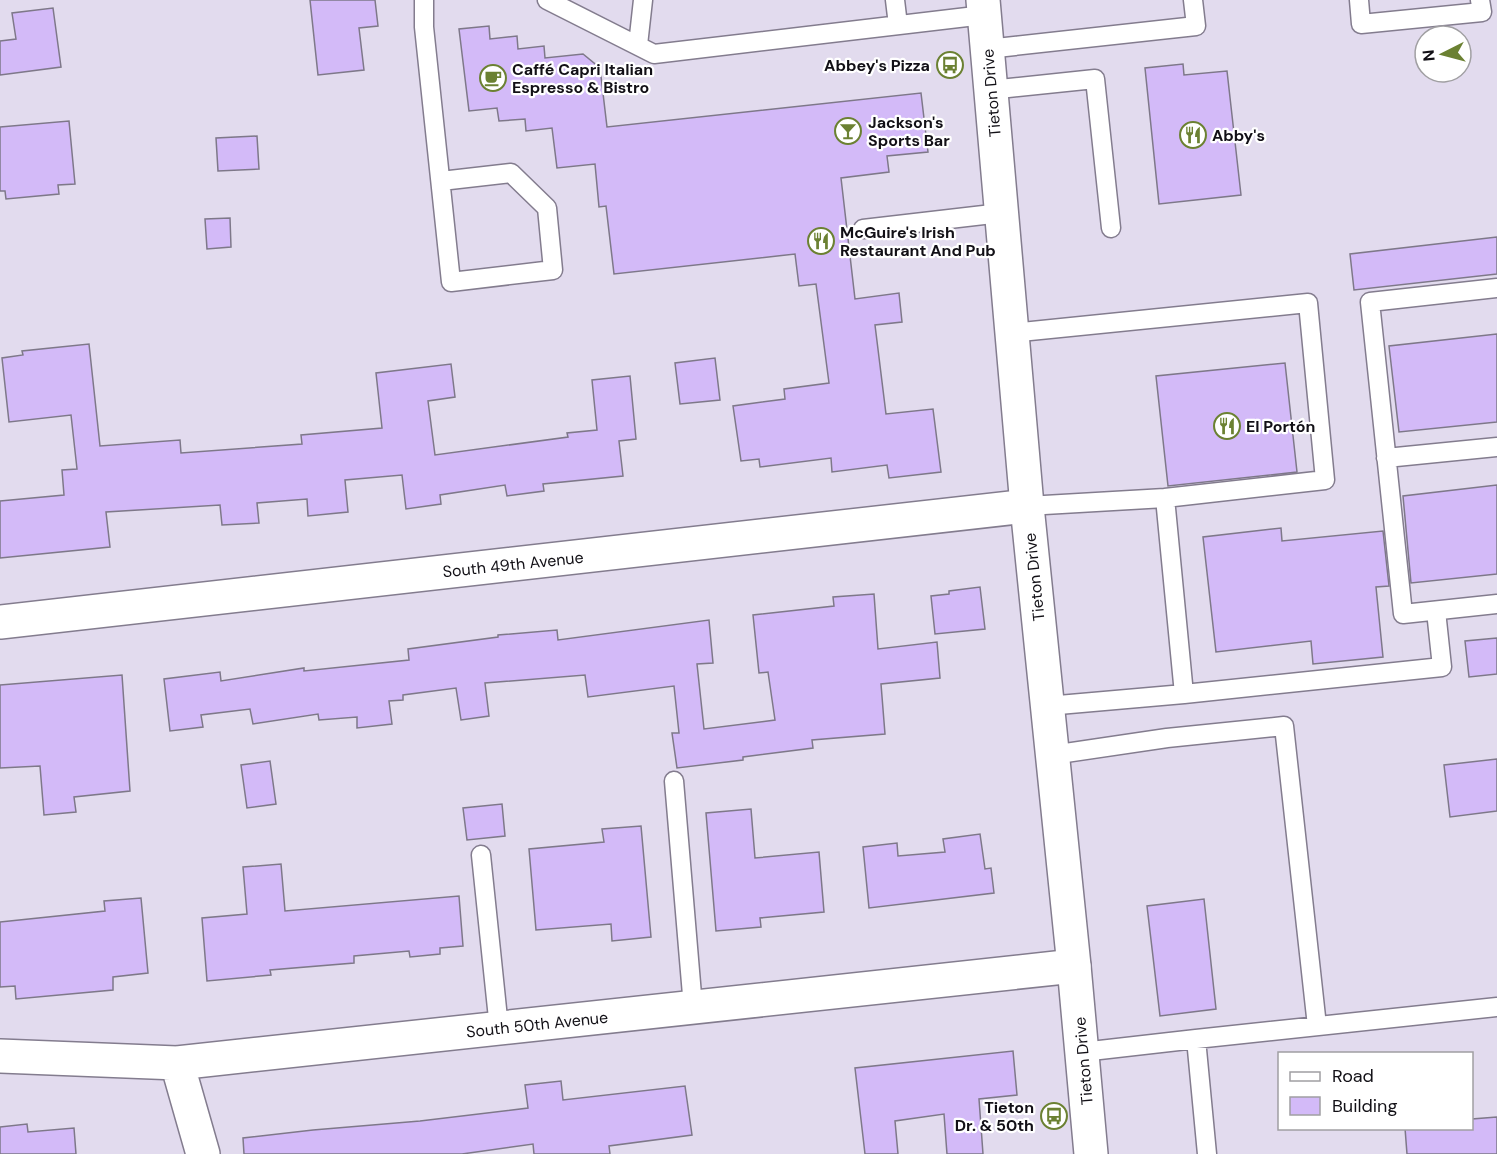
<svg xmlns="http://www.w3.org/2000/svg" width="1497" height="1154" font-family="'DM Sans',sans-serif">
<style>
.building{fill:#d3baf8;stroke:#7e7889;stroke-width:1.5}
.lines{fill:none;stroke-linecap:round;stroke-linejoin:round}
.lane-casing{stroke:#837c8e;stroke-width:21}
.street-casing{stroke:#837c8e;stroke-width:36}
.secondary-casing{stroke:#837c8e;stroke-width:36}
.lane{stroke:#fff;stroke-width:18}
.street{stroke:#fff;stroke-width:33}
.secondary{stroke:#fff;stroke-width:33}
.labels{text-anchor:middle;stroke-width:4.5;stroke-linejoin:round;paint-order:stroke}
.poi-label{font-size:16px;font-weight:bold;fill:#121016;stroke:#fff;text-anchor:start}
.street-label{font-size:16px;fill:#121016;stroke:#fff}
</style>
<rect width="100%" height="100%" fill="#e2dbee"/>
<path class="building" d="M 310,0 L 375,0 L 378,26 L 359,28 L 364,70 L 318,75 Z
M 53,8 L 61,67 L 0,75 L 0,41 L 16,39 L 12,13 Z
M 489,26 L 490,39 L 517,36 L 518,49 L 544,46 L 545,58 L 583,54 L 600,68 L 607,127 L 921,93 L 928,152 L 887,156 L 889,172 L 841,178 L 855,299 L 899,293 L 902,322 L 875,325 L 886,414 L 933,409 L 941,472 L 889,478 L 887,465 L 832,472 L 831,458 L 760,467 L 759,459 L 741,461 L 733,406 L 785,399 L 784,389 L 829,383 L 816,284 L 799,286 L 795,254 L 614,274 L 606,206 L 599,207 L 595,164 L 557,168 L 552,128 L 526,131 L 525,119 L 499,121 L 497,108 L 469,111 L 459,29 Z
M 1183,64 L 1184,75 L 1227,71 L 1241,195 L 1159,204 L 1145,68 Z
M 69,121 L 75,184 L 58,185 L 59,194 L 6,199 L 5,191 L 0,191 L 0,127 Z
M 257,136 L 259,169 L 218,171 L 216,138 Z
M 230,218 L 231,247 L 207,249 L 205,219 Z
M 1497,237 L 1497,274 L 1354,290 L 1350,254 Z
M 1497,334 L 1497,422 L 1399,432 L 1389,346 Z
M 89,344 L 100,446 L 180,440 L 181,453 L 302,444 L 301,435 L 382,428 L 376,373 L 451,364 L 455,397 L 428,401 L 435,455 L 568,437 L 567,433 L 597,430 L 592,380 L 630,376 L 636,439 L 619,441 L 623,476 L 543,484 L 544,491 L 507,496 L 505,485 L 440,495 L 441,504 L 406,509 L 402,475 L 345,480 L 348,512 L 308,516 L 307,499 L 257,503 L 259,523 L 222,525 L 220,505 L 106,512 L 110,547 L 0,558 L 0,501 L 64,495 L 62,470 L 77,469 L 71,415 L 9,422 L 2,358 L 23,355 L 22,351 Z
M 715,358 L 720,400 L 680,404 L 675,363 Z
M 1285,363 L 1297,472 L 1168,486 L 1156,376 Z
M 1497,485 L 1497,574 L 1411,583 L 1403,496 Z
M 1281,528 L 1282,541 L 1383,531 L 1389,586 L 1376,587 L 1383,657 L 1313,664 L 1311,641 L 1216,652 L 1203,537 Z
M 980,587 L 985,629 L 935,634 L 931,596 L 949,594 L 949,591 Z
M 874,594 L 878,649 L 937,642 L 940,678 L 881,684 L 885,734 L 812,740 L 813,748 L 743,757 L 743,760 L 677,768 L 672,733 L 679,733 L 674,686 L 588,697 L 585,675 L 485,683 L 489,716 L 461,720 L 456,688 L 403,695 L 403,700 L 389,701 L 392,724 L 357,728 L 357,717 L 319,720 L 318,714 L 253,724 L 250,709 L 201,715 L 203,727 L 170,731 L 164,679 L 220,672 L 221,681 L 304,668 L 304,671 L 409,660 L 408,649 L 498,637 L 498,635 L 557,630 L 558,640 L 709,620 L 713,663 L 697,664 L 704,729 L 775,720 L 768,672 L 759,673 L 753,615 L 834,606 L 833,597 Z
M 1497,638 L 1497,674 L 1469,677 L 1465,641 Z
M 122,675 L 130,791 L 74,797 L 76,812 L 44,815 L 40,766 L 0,768 L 0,685 Z
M 1497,759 L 1497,811 L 1450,817 L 1444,765 Z
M 270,761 L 276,804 L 247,808 L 241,765 Z
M 502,804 L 505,836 L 467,840 L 463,808 Z
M 751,809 L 755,858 L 819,852 L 824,912 L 760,918 L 761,927 L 716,931 L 706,813 Z
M 641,826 L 651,937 L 612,941 L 611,924 L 536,930 L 529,849 L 604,842 L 602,829 Z
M 980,834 L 985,869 L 991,868 L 994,893 L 869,908 L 863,847 L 897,843 L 898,856 L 945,852 L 943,839 Z
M 281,864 L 285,911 L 459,896 L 463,946 L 440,948 L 440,954 L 410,957 L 409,951 L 354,956 L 354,963 L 270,970 L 271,975 L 207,981 L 202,918 L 247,914 L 243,867 Z
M 141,898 L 148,973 L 113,977 L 113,990 L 16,999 L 15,986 L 0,987 L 0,922 L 105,911 L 104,901 Z
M 1204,899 L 1216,1009 L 1160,1016 L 1147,906 Z
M 1013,1051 L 1017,1095 L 979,1099 L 983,1154 L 947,1154 L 944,1114 L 895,1121 L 898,1154 L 865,1154 L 855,1068 Z
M 561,1081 L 563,1100 L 685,1086 L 692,1135 L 609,1146 L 610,1154 L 534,1154 L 533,1144 L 462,1154 L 244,1154 L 243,1138 L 313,1130 L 420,1121 L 528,1108 L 525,1085 Z
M 1497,1117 L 1497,1154 L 1407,1154 L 1405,1128 L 1472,1128 L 1472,1119 Z
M 27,1124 L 28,1132 L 74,1128 L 76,1154 L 0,1154 L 0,1127 Z"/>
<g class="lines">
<defs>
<path id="lane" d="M 424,0 L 424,27 L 451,282 L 553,270 L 547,208 L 511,173 L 441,181
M 547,0 L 654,54 L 984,15
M 895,0 L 898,25
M 1359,0 L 1361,24 L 1482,12 L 1480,0
M 638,45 L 643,0
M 987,49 L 1196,26 L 1193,0
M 990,90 L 1095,79 L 1111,228
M 863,229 L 1001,213
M 1497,288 L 1370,302 L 1403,614 L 1497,604
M 1011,333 L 1308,303 L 1325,480 L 1165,498
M 1386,458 L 1497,447
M 1027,506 L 1165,498 L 1184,694 L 1047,706
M 1184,694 L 1442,667 L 1436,611
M 1052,755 L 1167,738 L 1284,726 L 1317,1026
M 674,781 L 693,1007
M 481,855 L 499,1028
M 1082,1052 L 1196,1039
M 1207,1154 L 1196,1039 L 1497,1007"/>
<path id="street" d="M 0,622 L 1027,506
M 0,1056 L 177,1063 L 1074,966
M 177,1063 L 203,1154"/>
<path id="secondary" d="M 983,0 L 1027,506 L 1074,966 L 1091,1154"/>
</defs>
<use href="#lane" class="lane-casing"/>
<use href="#street" class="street-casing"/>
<use href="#secondary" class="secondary-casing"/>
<use href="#lane" class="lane"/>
<use href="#street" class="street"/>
<use href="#secondary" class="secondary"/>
</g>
<defs>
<symbol id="bus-ring" viewBox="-11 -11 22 22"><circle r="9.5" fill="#fff" stroke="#6b8132" stroke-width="1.5"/><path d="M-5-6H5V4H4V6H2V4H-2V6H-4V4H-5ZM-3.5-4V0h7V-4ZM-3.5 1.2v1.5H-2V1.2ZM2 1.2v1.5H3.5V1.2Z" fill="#6b8132"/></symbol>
<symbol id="cafe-ring" viewBox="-11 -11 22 22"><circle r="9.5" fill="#fff" stroke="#6b8132" stroke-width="1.5"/><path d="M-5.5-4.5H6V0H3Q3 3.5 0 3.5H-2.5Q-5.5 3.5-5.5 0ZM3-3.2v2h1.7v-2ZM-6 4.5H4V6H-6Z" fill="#6b8132"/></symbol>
<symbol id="bar-ring" viewBox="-11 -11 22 22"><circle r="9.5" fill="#fff" stroke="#6b8132" stroke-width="1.5"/><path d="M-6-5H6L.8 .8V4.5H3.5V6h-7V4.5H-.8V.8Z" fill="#6b8132"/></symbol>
<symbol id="restaurant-ring" viewBox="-11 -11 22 22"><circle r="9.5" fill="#fff" stroke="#6b8132" stroke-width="1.5"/><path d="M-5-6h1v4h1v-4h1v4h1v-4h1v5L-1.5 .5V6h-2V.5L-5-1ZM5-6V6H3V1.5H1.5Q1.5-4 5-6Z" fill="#6b8132"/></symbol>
</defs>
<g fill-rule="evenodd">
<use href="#bus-ring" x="935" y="50" width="30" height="30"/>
<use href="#cafe-ring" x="478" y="63" width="30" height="30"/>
<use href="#bar-ring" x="833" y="116" width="30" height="30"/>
<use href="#restaurant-ring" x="1178" y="120" width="30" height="30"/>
<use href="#restaurant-ring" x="806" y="226" width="30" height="30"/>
<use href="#restaurant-ring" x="1212" y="411" width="30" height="30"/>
<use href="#bus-ring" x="1039" y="1101" width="30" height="30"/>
</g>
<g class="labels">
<g class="poi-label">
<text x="930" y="71" text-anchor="end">Abbey's Pizza</text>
<text x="512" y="75">Caffé Capri Italian<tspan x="512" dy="18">Espresso &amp; Bistro</tspan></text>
<text x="868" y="128">Jackson's<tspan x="868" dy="18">Sports Bar</tspan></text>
<text x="1212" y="141">Abby's</text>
<text x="840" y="238">McGuire's Irish<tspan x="840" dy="18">Restaurant And Pub</tspan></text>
<text x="1246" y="432">El Portón</text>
<text x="1034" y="1113" text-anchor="end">Tieton<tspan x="1034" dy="18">Dr. &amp; 50th</tspan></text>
</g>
<g class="street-label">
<text transform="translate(991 93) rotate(-95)" y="6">Tieton Drive</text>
<text transform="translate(513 564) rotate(-6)" y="6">South 49th Avenue</text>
<text transform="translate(1034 577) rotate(-96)" y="6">Tieton Drive</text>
<text transform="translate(537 1024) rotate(-6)" y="6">South 50th Avenue</text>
<text transform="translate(1083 1061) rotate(-95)" y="6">Tieton Drive</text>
</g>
</g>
<rect x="1278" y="1052" width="195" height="78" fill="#ffffff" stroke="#a09fa2" stroke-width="1.5"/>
<rect x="1290" y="1072" width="30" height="9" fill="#ffffff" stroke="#a09fa2" stroke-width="1.5"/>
<text x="1332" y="1082" font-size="18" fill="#121016">Road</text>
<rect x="1290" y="1097" width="30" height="18" fill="#d3baf8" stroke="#a09fa2" stroke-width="1.5"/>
<text x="1332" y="1112" font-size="18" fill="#121016">Building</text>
<g transform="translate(1443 54) rotate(264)"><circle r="28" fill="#ffffff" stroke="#a09fa2" stroke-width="1.5"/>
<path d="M0-4.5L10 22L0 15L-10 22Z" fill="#6b8132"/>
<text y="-9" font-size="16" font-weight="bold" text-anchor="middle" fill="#121016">N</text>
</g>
</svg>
